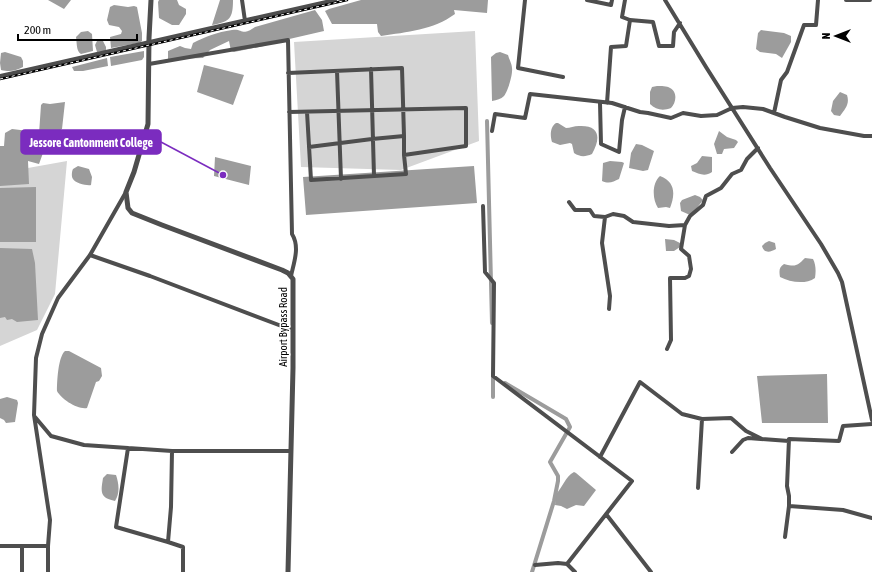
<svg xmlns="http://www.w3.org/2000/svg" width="872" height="572" font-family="'Asap Condensed',sans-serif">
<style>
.green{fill:#d5d5d5}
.water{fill:#9c9c9c}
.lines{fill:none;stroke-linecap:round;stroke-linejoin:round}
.canal{stroke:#9c9c9c;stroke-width:4}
.minor{stroke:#4e4e4e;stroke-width:4}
.tertiary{stroke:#4e4e4e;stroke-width:5}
.rail-casing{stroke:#000;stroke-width:2.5}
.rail{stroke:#fff;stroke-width:1;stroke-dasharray:3;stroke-linecap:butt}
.labels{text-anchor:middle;stroke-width:3;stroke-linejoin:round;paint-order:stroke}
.street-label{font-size:11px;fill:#000;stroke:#fff}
.leader{fill:none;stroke:#7b2cbf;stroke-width:1.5}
.callout-dot{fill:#7b2cbf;stroke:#fff;stroke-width:1.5}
.callout{fill:#7b2cbf;stroke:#7b2cbf;stroke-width:1.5}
.callout-label{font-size:12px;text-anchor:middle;font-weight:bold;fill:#fff}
</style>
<rect width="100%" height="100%" fill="#fff"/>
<path class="green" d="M 475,31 L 479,141 L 401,170 L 301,167 L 294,42 Z
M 67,161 L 55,294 L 37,330 L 0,346 L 0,173 Z"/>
<path class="water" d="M 48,0 L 71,0 L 64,9 Z
M 159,0 L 177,0 L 179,5 L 186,9 L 186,14 L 179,25 L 172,25 L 159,18 L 158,2 Z
M 220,0 L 233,0 C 233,18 230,22 212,25 Z
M 361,0 L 488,0 L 487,13 L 454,10 L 455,14 C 433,30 407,32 381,36 L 378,32 L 377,24 L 332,24 L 325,11 L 329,9 Z
M 114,5 L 128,7 L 134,6 L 137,7 L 142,33 L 142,41 L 139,43 L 111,48 L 110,37 L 121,34 L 122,31 L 119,27 L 109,25 L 107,20 L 110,7 Z
M 315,10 L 322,20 L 324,31 L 272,43 L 264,46 L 234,52 L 231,51 L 229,41 L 210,50 L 203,58 L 168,59 L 168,51 L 180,46 L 185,48 L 191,49 L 193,43 C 205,37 217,32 232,30 C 243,28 241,37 255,27 Z
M 761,30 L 784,33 L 791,36 L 791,42 L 782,58 L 776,54 L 760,52 L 756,49 L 758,33 Z
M 88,31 L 92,34 L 93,51 L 81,54 C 76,51 77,43 76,37 L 81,32 Z
M 97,41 L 103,41 L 106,47 L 106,51 L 97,52 L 95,45 Z
M 144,51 L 144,57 L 142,60 L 111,66 L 110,57 Z
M 5,52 L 21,57 L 23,61 L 23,67 C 15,71 10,72 1,70 L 0,63 L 1,53 Z
M 500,52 L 508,55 C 509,59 512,64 512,68 C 513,74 508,91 504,96 C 501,99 497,100 492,101 L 491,57 L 496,53 Z
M 107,58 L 108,66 L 83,71 L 74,71 L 72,67 Z
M 204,65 L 244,75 L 233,105 L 197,92 Z
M 657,86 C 661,86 667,86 670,88 C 678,92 676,103 671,108 C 663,111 656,110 650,104 L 650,92 L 652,87 Z
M 840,92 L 847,95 C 850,104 845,109 840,116 L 834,115 L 831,111 L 833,101 Z
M 65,102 L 62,129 L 59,131 L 57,136 L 39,134 L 41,105 L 43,103 L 50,104 Z
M 556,123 L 558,123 L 566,128 C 570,128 574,126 579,126 C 600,125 601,138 592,154 C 585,157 580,157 574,153 L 572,144 L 570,143 L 560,145 L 552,142 C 550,136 550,127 556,123 Z
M 12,129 L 37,132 L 38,151 L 43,153 L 39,164 L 28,161 L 29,184 L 0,186 L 0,146 L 4,146 L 5,133 Z
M 719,131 L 727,137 L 736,140 L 738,142 L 734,148 L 724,149 L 722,154 L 717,154 L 714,144 Z
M 636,144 L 642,145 L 654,151 L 648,170 L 643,171 L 629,168 L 631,153 Z
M 702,156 L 712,157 L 712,172 C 705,177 699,174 692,171 L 691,166 L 697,163 Z
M 215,157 L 251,166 L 249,185 L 214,176 Z
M 610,161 L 622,162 L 624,163 L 619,179 C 613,182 609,184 602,181 L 603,163 Z
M 78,166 L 89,169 L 92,177 L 91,185 C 87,186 75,183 73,179 C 71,176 72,171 73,169 Z
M 474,166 L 477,203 L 306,215 L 303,177 Z
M 660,176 C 676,182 675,195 670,208 L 666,207 L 658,208 C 652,199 652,183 660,176 Z
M 36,187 L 36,242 L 0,242 L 0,188 Z
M 695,195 L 700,197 L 703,200 L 694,212 L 690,215 L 681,211 L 680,203 L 682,200 Z
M 665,239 L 674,240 L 680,243 L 680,247 L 674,251 L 666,251 Z
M 769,241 L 775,243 L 776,249 C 771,252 764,254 762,246 L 765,243 Z
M 0,248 L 32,249 L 35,263 L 38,320 L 17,322 L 12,319 L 7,320 L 5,317 L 0,318 Z
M 805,258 L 813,259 C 816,265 816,271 815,278 C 805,285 790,282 780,277 C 779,271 779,267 784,264 C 796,267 797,266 805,258 Z
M 65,351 L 69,351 L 101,368 L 102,376 L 99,381 L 96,382 L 87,408 C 78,410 61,399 57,391 C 57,382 58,357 65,351 Z
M 827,374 L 828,423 L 762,423 L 757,376 Z
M 7,397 L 17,400 L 18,403 L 15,422 L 6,423 L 4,420 L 0,418 L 0,399 Z
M 574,472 L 576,473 L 596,490 L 584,506 L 576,505 L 567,509 L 561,506 L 555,505 L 556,494 C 563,487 565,477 574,472 Z
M 107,474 L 116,475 C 119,484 120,493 115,501 C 99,498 101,491 103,478 Z"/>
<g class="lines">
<path class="canal" d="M 487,121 L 492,323
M 493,373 L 493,397
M 505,383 L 566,419 L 570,427 L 550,462 L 558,476 L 558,481 L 554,501 L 532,572"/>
<path class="minor" d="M 242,0 L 245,21
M 525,0 L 518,68 L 563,77
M 587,0 L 611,5 L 612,0
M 665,0 L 706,67 L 770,168 L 821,244 L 838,273 L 842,282 L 872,420
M 846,0 L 870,0
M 630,20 L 653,22 L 659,46 L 673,46 L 674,32 L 680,23
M 149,64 L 288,40 L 292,234 C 300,247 294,262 291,276
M 371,69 L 374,176
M 337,71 L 341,179
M 288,73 L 402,68 L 404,136 L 372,139 L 309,147
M 0,76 L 335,0
M 600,103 L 601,144 L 619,152 L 622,120 L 625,107
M 607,103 L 611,47 L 626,46 L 630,20 L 622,17 L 625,0
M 289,112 L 466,108 L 466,146 L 404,155 L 406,174 L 311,180 L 307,112
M 774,113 L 781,80 L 787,72 L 804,25 L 816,25 L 818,0
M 492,131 L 495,114 L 525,118 L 530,94 L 612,103 L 640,112 L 648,113 L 671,118 L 683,113 L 701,116 L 717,115 L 732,108 L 743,107 L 763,109 L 785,117 L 820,128 L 864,136 L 872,136
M 404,136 L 404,155
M 569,202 L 575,210 L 590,210 L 594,216 L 605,217
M 483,206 L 485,272 L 494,283 L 493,376 L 632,481 L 567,564
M 90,255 L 150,276 L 292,330
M 609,309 L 610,296 L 602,243 L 605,217 L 613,214 L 624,216 L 633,222 L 669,226 L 685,225 L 690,216 L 703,205 L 706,196 L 721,188 L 732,174 L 741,170 L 747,159 L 758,148
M 667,349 L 671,340 L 670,278 L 685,278 L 689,276 L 691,269 L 689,256 L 681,249 L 685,225
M 35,417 L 51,436 L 84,445 L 172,451
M 128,448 L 116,527 L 168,542
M 732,452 L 743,440 L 748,438 L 789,441
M 600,457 L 640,382 L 682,414 L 702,419 L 731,418 L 746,431 L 762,439
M 698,488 L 702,419
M 789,506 L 843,510 L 872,518
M 606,514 L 651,572
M 785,537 L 789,506 L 789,496 L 787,486 L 789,439 L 839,441 L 843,426 L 872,424
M 0,546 L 48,546
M 22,546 L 22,572
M 535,565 L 558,563 L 567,564 L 575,572
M 48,572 L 48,546 L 50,520 L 34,415 L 36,358 L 42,334 L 58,298 L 90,255 L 126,192
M 183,572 L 183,547 L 168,542 L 171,507 L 172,451 L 290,451"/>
<path class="tertiary" d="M 151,0 L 149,38 L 148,124 L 134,172 L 126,192 L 128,208 L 132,213 L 162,225 L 282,270 L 288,273 L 293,279 L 293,368 L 288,572"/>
<defs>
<path id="rail" d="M 0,79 L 347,0"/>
</defs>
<use href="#rail" class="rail-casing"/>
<use href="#rail" class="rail"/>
</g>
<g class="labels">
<g class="street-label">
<text transform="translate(283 327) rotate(-90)" y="4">Airport Bypass Road</text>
</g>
</g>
<path class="leader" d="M223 175L161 142"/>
<circle class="callout-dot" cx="223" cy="175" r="4"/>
<rect class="callout" x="21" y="130" width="140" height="24" rx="4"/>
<g class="callout-label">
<text x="91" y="147">Jessore Cantonment College</text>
</g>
<g transform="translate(836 36) rotate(270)" stroke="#ffffff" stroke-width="3" paint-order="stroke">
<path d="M0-3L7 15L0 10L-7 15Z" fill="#000000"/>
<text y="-6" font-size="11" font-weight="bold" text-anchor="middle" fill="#000000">N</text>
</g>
<path d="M18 34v6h119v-6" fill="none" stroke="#000000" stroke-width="2"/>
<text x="24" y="34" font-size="12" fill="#000000" stroke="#ffffff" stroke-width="3" paint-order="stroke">200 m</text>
</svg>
